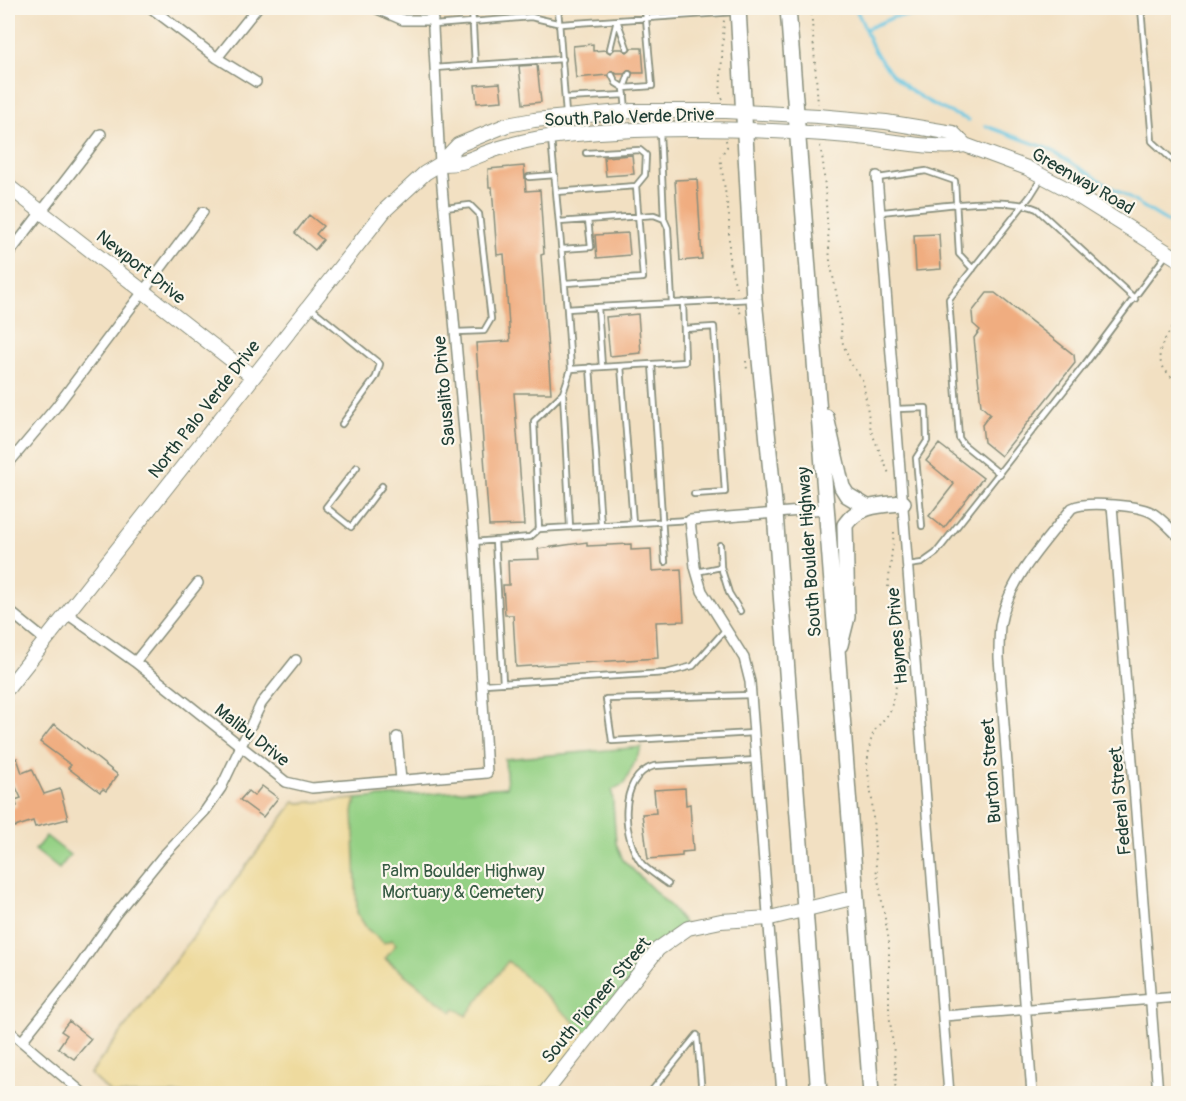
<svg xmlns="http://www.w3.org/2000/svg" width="1186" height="1101" font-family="Pangolin,sans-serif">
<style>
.green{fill:#95d185;stroke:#5a875c;stroke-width:1.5}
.sand{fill:#eeda9e;stroke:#868c69;stroke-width:1.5}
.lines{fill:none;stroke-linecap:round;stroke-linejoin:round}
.stream{stroke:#65c6e3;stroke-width:3}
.building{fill:#f0ad80}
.lane-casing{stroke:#888e7b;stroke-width:8}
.street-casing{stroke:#888e7b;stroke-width:12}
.secondary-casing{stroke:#888e7b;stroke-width:16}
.primary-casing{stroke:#888e7b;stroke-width:18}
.path{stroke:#888e7b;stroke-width:2;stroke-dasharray:1.5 4.5;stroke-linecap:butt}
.lane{stroke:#fff;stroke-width:4.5}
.street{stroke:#fff;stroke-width:9}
.secondary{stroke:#fff;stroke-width:14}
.primary{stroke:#fff;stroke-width:15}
.labels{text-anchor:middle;stroke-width:4.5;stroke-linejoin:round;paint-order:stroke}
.street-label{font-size:18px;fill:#1f3d34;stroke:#fbf7ec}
.park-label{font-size:18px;fill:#375b44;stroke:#fbf7ec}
</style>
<rect width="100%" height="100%" fill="#fbf7ec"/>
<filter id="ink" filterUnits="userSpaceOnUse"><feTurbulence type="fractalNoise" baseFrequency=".0167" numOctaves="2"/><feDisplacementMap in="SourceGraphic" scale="12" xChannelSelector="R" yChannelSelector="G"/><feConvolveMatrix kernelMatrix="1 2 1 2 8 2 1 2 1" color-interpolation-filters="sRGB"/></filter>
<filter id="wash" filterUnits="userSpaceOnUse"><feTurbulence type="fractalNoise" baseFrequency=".008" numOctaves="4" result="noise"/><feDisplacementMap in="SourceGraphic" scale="24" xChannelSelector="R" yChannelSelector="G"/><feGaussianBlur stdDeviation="1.35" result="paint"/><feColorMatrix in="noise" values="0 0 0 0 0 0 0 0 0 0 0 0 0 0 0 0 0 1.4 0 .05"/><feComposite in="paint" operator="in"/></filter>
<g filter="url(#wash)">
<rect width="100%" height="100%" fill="#f2e0c2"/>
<path class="green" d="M 642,747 L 624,784 L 612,790 L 616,843 L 623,860 L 672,908 L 688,928 L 658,949 L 588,1035 L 452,1013 L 385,958 L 392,940 L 384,943 L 367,929 L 357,914 L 353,811 L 356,799 L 507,787 L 505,759 Z
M 46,836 L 70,855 L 59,869 L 35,850 Z"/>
<path class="sand" d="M 356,799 L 353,811 L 357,913 L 367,929 L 384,943 L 392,940 L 396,944 L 385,959 L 452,1012 L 455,1008 L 466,1016 L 508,961 L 588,1035 L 544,1093 L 112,1094 L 90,1074 L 295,801 L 298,803 Z"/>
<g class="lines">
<path class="stream" d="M 855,8 C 863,21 867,36 874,50 C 896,87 929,105 969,120
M 866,29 L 894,17 L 939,13
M 986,126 L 1049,149 L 1178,228"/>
</g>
<g id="blocks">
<path class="building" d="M 593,44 L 593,51 L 606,50 L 610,53 L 615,49 L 622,49 L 627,52 L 631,48 L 642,48 L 644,73 L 633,73 L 629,70 L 624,74 L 617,74 L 612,71 L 608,75 L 576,78 L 573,46 Z
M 537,65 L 541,102 L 523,104 L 519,66 Z
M 500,83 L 502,101 L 477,103 L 475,85 Z
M 632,155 L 634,174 L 606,176 L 604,157 Z
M 524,166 L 526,191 L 540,190 L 544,254 L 541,255 L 551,393 L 514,393 L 524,525 L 489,526 L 476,343 L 510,341 L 504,254 L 497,255 L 492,187 L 489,187 L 488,169 Z
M 697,179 L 702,259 L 680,261 L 675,180 Z
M 309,215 L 323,226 L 316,234 L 323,240 L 315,250 L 295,233 Z
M 628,233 L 630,255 L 597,258 L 595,235 Z
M 939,234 L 941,269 L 916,271 L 914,235 Z
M 987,293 L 995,293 L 1074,355 L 1075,363 L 1001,456 L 984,442 L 982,425 L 990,414 L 981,406 L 974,338 L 980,330 L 973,324 L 972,312 Z
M 638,314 L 641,353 L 610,356 L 606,317 Z
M 939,444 L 983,478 L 944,528 L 929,516 L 954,484 L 926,461 Z
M 587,542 L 587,546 L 631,544 L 631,550 L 651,549 L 652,571 L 681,569 L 684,621 L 656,622 L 658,658 L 516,667 L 513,615 L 505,615 L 503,585 L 509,585 L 508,560 L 539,559 L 538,549 Z
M 54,724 L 118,775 L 106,791 L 103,789 L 100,792 L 68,768 L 71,765 L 40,742 Z
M 17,758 L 22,773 L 32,769 L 44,794 L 60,789 L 68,819 L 35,827 L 33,821 L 15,827 L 9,809 L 17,806 L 15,800 L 21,798 L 13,781 L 8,783 L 8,762 Z
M 262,786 L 278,798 L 263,817 L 240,800 L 248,791 L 254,796 Z
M 685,788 L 686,805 L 690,804 L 693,851 L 682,852 L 682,856 L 648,859 L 642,814 L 656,813 L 654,790 Z
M 69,1021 L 91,1039 L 74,1059 L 58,1048 L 67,1035 L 61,1031 Z"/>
</g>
</g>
<g filter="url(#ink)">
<use href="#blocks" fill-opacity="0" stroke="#888e7b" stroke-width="1.5"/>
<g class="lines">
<defs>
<path id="lane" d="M 558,8 L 566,114
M 1141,8 L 1152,141 L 1178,165
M 434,25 L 531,17 L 561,24 L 735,12
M 610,49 L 617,20 L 627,48
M 475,65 L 563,59
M 435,68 L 475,65 L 472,8
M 612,75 L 616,83 L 624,88 L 629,74
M 565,98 L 625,95
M 626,111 L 624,88 L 652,86 L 645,8
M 660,132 L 664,219
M 551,138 L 567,309
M 586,153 L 640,150 L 646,155 L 645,175 L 636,186
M 529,177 L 555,175
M 878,178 L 926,171 L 955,181 L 959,254 L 973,269
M 556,192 L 636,186 L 643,278 L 565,283
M 445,208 L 470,205 L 479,214 L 491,319 L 484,331 L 456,332
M 880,212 C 920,209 1002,194 1037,209 L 1135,299
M 559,222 L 654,215 L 664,219 L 668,228 L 672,303
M 562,249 L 591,247 L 588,220
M 683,302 L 685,362 L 602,367 L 598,307 L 752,299
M 310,307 L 380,364 L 376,377 L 342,424
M 684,329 L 714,327 L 725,492 L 694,494
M 652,364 L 665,562
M 621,366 L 633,523
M 590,367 L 601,525
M 571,369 L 602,367
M 563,393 L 570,527
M 896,409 L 926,408 L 927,441 L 916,458 L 922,526
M 357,467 L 326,507 L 351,527 L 382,486
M 1000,474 L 963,444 L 959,438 L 949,299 L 1031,195 L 1041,179
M 539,529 L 534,421 L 563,393 L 571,369 L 567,309 L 598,307
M 495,540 L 503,683
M 474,542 L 530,537 L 539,529 L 689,520
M 908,565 L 922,563 L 936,553 L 1085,364 L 1166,255
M 721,567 L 729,593 L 740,611
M 696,572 L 721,567 L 720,545
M 484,684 L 666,673 L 693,666 L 726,629
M 751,695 L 606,699 L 612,741 L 754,733
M 668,884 C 660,878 649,871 642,864 C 622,839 617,777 654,766 L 756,760
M 697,1036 L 702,1094
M 649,1094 L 697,1035"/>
<path id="street" d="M 151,8 L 217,58 L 257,8
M 375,8 L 403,20 L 433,20
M 217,58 L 256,82
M 877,176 L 949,1094
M 8,255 L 101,134
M 8,464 L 56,407 L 203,212
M 1112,505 L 1158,1094
M 8,610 L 45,640
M 66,613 L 135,662 L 286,782 L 312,788 L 487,773 L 474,542 L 440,164 L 432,8
M 135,662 L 198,583
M 397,737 L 401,780
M 944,1016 L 1178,997
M 8,1030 L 84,1094
M 22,1041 L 68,983 L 115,915 L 162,857 L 205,811 L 221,788 L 261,704 L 296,660
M 782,1094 L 750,682 L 744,658 L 702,591 L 695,567 L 690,520 L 825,509
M 1032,1094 L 999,658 C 999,648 999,637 1000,626 C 1007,581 1045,542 1072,508 C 1086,501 1142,505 1154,514 C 1163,520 1171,529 1178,536"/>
<path id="secondary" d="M 440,164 C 466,165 476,155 500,148 C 516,143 532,139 549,137 C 647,125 750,128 848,136 C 880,138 937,151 965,145
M 8,186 L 252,376
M 8,688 L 386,209 L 425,173 L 440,164 L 458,145 L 507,125 L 534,120 L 632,111 L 725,111 L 818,116 L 886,122 L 953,133 L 965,145 L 1027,168 L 1065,188 L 1178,259
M 544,1094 L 658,949 L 688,928 L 721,921 L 770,918 L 856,897"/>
<path id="primary" d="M 738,8 L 754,299 L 775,513 L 819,1094
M 788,8 L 871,1094
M 826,417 L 842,487 L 847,495 L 867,507
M 840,645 L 847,617 L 845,525 C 859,504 881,505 903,503"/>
</defs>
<use href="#lane" class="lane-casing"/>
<use href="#street" class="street-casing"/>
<use href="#secondary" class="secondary-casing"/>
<use href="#primary" class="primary-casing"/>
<path class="path" d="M 803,8 L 806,8
M 811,8 L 818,104
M 723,99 L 720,95 L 724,19
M 726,140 L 727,147 L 720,157 L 729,216 L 729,262 L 737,291
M 820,146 L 823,161 L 830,261 L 839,307 L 842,341 L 850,362 L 863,381 L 871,431 L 890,476
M 738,306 L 742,317
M 1178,318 C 1161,347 1147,357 1178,383
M 746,361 L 747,370
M 894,532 L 888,587 L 899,646 L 897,682 L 890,712 L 874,731 L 870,743 L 867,765 L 872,800 L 876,868 L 889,941 L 889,1013 L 896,1069 L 895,1094"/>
<use href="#lane" class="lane"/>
<use href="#street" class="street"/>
<use href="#secondary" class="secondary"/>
<use href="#primary" class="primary"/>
</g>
</g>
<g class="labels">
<g class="street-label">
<text transform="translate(629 117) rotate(-2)" y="6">South Palo Verde Drive</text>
<text transform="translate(1083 181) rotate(30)" y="6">Greenway Road</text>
<text transform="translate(141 267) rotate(38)" y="6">Newport Drive</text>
<text transform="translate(444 391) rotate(-95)" y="6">Sausalito Drive</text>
<text transform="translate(204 409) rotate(-52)" y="6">North Palo Verde Drive</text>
<text transform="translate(809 552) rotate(-94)" y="6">South Boulder Highway</text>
<text transform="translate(897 636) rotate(-95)" y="6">Haynes Drive</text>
<text transform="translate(252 735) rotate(38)" y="6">Malibu Drive</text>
<text transform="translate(991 771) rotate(-94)" y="6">Burton Street</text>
<text transform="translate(1120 801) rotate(-95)" y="6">Federal Street</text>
<text transform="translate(596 1000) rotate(-50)" y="6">South Pioneer Street</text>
</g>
<g class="park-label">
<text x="463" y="877">Palm Boulder Highway<tspan x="463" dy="21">Mortuary &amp; Cemetery</tspan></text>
</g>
</g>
<rect width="1186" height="1101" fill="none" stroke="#fbf7ec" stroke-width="30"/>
</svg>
